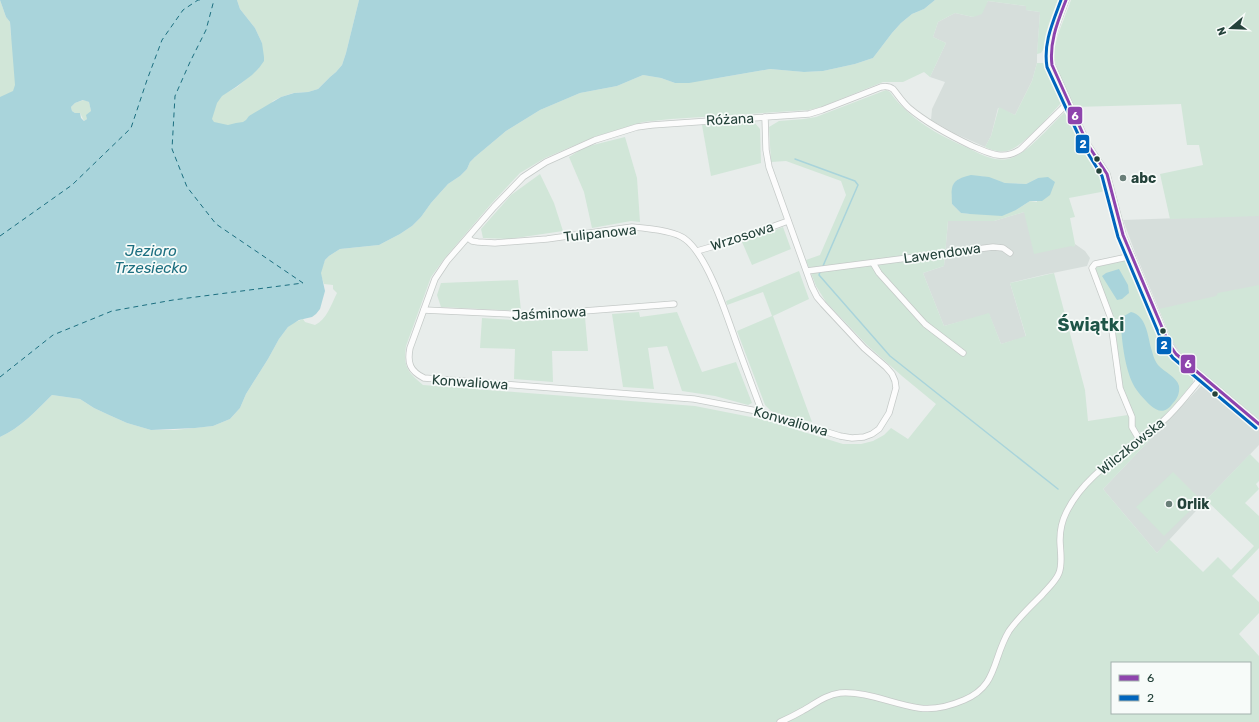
<svg xmlns="http://www.w3.org/2000/svg" width="1259" height="722" font-family="Rubik,sans-serif">
	<rect width="100%" height="100%" fill="#e8edeb"/>
	<!-- built -->
	<g fill="#d6dedb">
		<path d="M988,1L1026,6V10L1040,12L1037,56V63L1032,81L1015,115L998,108L991,136L985,147L954,133L931,120L932,109L945,82L930,77L946,43L933,37L938,22L955,13L973,17Z"/>
		<path d="M1024,212L1071,246H1074L1075,244L1085,251L1090,258L1087,266L1043,275L1010,283L1026,337L1001,344L989,314L944,326L923,273L944,266L948,221H994Z"/>
		<path d="M1237,216H1259V419L1185,359L1174,345L1136,255L1123,220Z"/>
		<path d="M1201,386L1205,387L1226,404L1232,405L1259,428V445L1206,500L1157,553L1103,489Z"/>
	</g>
	<!-- green -->
	<g fill="#d1e6d8" fill-rule="evenodd">
		<path d="M0,0L6,17L10,22L11,36L29,84L0,99Z"/>
		<path d="M237,0H359L346,53L342,65L336,72L330,77L318,89L308,92L293,93L281,97L273,101L254,128L187,122L188,114L237,87L259,68L262,43L255,28L240,9Z"/>
		<path d="M935,0H1062L1043,50L1041,53L1037,54L1040,12L1026,10V6L988,1L982,14L973,17L955,13L938,22L933,37L946,43L930,77L924,72L903,82H883L821,107L809,110L671,119L643,122L594,137L545,158L520,173L491,204L444,259L431,277L406,346C403,368 408,372 423,385L695,406L761,419L843,444H861L873,441L884,435L891,428L908,439L936,404L902,376L867,345L826,302L816,286L806,260L820,255L846,195L841,181L786,161L771,162L769,127L779,121L804,119L816,117L886,90L890,92C909,119 938,135 968,148C982,155 998,164 1014,157C1029,151 1051,125 1064,113H1066L1070,116L1086,151L1089,160L1104,179L1108,189L1101,192L1069,198L1075,217L1070,218L1075,244L1074,247L1071,246L1034,254L1024,212L994,221H948L944,266L923,273L944,326L989,313L1001,344L1026,336L1010,283L1054,273L1085,390L1088,421L1128,415C1131,428 1129,434 1141,442L1163,426L1103,489L1157,553L1169,539L1203,572L1218,557L1231,570L1254,546L1206,500L1250,454L1259,463V481L1256,484L1259,489L1245,503L1259,516V548L1232,576L1259,602V613L1239,634L1259,656V722H0V437C20,428 36,411 52,395L80,399L94,408L109,415L127,423L151,430H175L213,426L230,419L240,408L246,394L268,359L279,339L288,327L293,323L303,319L305,322L315,325C327,319 331,305 337,293L333,289V285L324,284L320,273L325,260L329,256L340,249L379,245L400,234L412,226L421,217L431,203L448,184L460,176L467,169L470,162L475,157L506,131L540,110L580,93L617,86L643,75L661,78L675,83L718,78L770,69L804,72L823,71L855,64L873,58L892,33L901,23L912,14L924,9ZM981,176L1005,183L1026,184L1038,178L1037,202L1030,201L1016,210L970,214L961,213L952,204C951,177 956,178 981,176ZM1112,663H1250V713H1112Z"/>
		<path d="M1071,0H1259V216L1170,219L1160,174L1203,165L1199,145H1187L1181,104L1075,107C1068,93 1054,68 1054,53C1055,38 1066,15 1071,0Z"/>
		<path d="M1037,63H1043L1048,66L1063,101C1052,113 1023,146 1010,150C1001,153 993,151 985,147L991,136L999,107L1015,115L1032,81Z"/>
		<path d="M84,100L89,102L91,111L87,119L84,121L80,113H75L72,111L71,107L75,103Z"/>
		<path d="M754,122L760,129L761,163L711,176L702,125Z"/>
		<path d="M625,137L637,178L640,222L631,221L592,228L584,192L569,157L585,147Z"/>
		<path d="M540,174L554,203L563,231L509,239L483,238L481,229L511,195Z"/>
		<path d="M783,227L791,249L752,265L742,242Z"/>
		<path d="M1128,260L1162,345L1172,358L1193,376V382C1186,392 1153,432 1142,432C1139,433 1139,432 1136,430L1123,388L1112,315L1094,270L1095,267Z"/>
		<path d="M799,271L809,299L773,316L812,422L772,412L765,405L737,331L772,316L763,292L727,305L726,301Z"/>
		<path d="M518,280L521,311L441,307L437,295L441,283Z"/>
		<path d="M1259,285V419L1185,359L1171,338L1159,309L1216,296L1218,293Z"/>
		<path d="M639,312L640,317L677,312L702,372L736,362L752,403L748,405L715,396L682,391L667,346L648,348L654,389L623,387L612,314Z"/>
		<path d="M585,317L588,351H552L553,382L514,379L515,349L480,348L482,318L529,321Z"/>
		<path d="M1173,472L1201,500L1164,536L1136,507Z"/>
	</g>
	<!-- water -->
	<g fill="#a9d4db" fill-rule="evenodd">
		<path d="M0,0H237L240,9L255,28L262,43L264,57V61L259,68L252,75L236,87L222,96L217,103L212,119L214,122L228,125L236,123L243,122L246,120L249,116L281,97L294,93L308,92L318,89L330,77L336,72L342,65L346,53L359,0H935L924,9L912,14L901,23L892,33L873,58L855,64L823,71L804,72L770,69L689,83H675L661,78L643,75L617,86L580,93L540,110L506,131L475,157L470,162L467,169L460,176L448,184L431,203L421,217L412,226L400,234L379,245L340,249L329,256L325,260L321,273L325,291L320,309L316,314L312,317L299,320L288,327L279,339L268,359L246,394L240,408L230,419L213,426L195,428L151,430L127,423L109,415L94,408L80,399L52,395C36,411 20,428 0,437V97L13,91L15,85L10,22L6,17ZM83,100L89,102L91,111L86,115L87,119L84,121L81,118L80,113H75L72,111L71,107L75,103Z"/>
		<path d="M971,175L989,177L1005,183L1026,184L1038,178L1048,177L1055,182L1050,195L1042,201H1030L1016,210L1002,216L970,214L961,213L952,204C951,184 951,180 971,175Z"/>
		<path d="M1119,269L1128,285L1129,293L1122,299L1117,300L1102,276L1106,273Z"/>
		<path d="M1131,312C1146,315 1148,336 1151,348C1153,354 1154,360 1158,365C1164,372 1177,377 1179,386C1180,393 1177,399 1173,403C1166,413 1159,413 1150,405C1144,399 1137,392 1133,384C1125,369 1121,338 1121,321L1124,316Z"/>
	</g>
	<g fill="none" stroke-linecap="round" stroke-linejoin="round">
		<!-- stream -->
		<g stroke="#a9d4db" stroke-width="1.5">
			<path d="M795,159L855,181L858,185L823,266"/>
			<path d="M820,272L819,275L890,356L1058,489"/>
		</g>
		<!-- ferry -->
		<g stroke="#1c6f80" stroke-width="1" stroke-dasharray="5 4" stroke-linecap="butt">
			<path d="M0,236L72,185L131,128L147,80L162,40L183,10L198,0H201"/>
			<path d="M0,377L53,335L112,311L173,300L303,283L216,224L187,187L172,149L175,96L190,62L206,30L214,0"/>
		</g>
		<!-- minor casing -->
		<g stroke="#c5cac8" stroke-width="7">
			<g id="minor">
				<path d="M1066,0C1059,20 1047,43 1052,65L1088,145L1107,174L1123,235L1169,344L1176,354L1185,362L1259,424"/>
				<path d="M765,117L766,150L769,167L812,287L817,297L823,304L864,348L886,367L892,374L895,381L896,388L889,413L879,429L872,434L864,437L852,438L840,436L762,412L694,399L424,378C410,371 407,363 410,348L435,279L447,261L494,207L523,177L546,162L595,140L637,127L652,125L809,114L822,110L881,87C885,86 889,86 893,89C898,95 902,102 909,108C928,124 949,135 972,146C980,149 989,154 998,155C1006,156 1014,154 1021,149L1068,103"/>
				<path d="M468,238L472,241L478,242L495,243L547,239L632,227C645,228 675,231 685,239C707,255 726,313 735,339C744,364 753,388 762,412"/>
				<path d="M697,251L739,239L788,221"/>
				<path d="M1132,256L1095,264L1092,268L1110,316L1120,388L1132,417V427L1139,439"/>
				<path d="M873,263L879,273L925,324L963,353"/>
				<path d="M807,271L993,247L1003,248L1010,253"/>
				<path d="M424,310L532,315L674,304"/>
				<path d="M780,722C787,719 795,715 802,711C815,704 825,695 840,693C867,691 892,704 919,708C933,710 950,706 964,700C998,686 992,659 1009,631C1018,618 1031,606 1042,595C1048,588 1056,581 1059,573C1063,563 1060,550 1060,540C1060,530 1062,521 1066,513C1086,471 1130,451 1163,421C1178,408 1189,392 1202,377"/>
			</g>
		</g>
		<!-- minor -->
		<use href="#minor" stroke="#fcfcfc" stroke-width="5.5"/>
		<!-- bus-1 casing -->
		<g stroke="#f7fbf9" stroke-width="6">
			<path id="bus-1" d="M1066,0C1058,21 1049,42 1052,65L1088,145L1107,174L1123,235L1169,344L1176,354L1259,424"/>
		</g>
		<!-- bus-2 casing -->
		<g stroke="#f7fbf9" stroke-width="6">
			<path id="bus-2" d="M1061,0C1053,22 1043,43 1047,67L1084,147L1102,176L1118,237L1164,346L1173,358L1256,428"/>
		</g>
		<!-- bus-1 -->
		<use href="#bus-1" stroke="#8e44ad" stroke-width="3"/>
		<!-- bus-2 -->
		<use href="#bus-2" stroke="#0065bd" stroke-width="3"/>
	</g>
	<!-- markers -->
	<g fill="#24423a" stroke="#f7fbf9" stroke-width="1.5">
		<circle cx="1097" cy="159" r="3.5"/>
		<circle cx="1099" cy="171" r="3.5"/>
		<circle cx="1163" cy="331" r="3.5"/>
		<circle cx="1215" cy="394" r="3.5"/>
	</g>
	<g fill="#697e78" stroke="#f7fbf9" stroke-width="1.5">
		<circle cx="1123" cy="178" r="4"/>
		<circle cx="1169" cy="504" r="4"/>
	</g>
	<g text-anchor="middle" stroke-width="3.5" stroke-linejoin="round" paint-order="stroke">
		<!-- street labels -->
		<g font-size="14" fill="#24423a" stroke="#f7fbf9">
			<text transform="translate(730 119) rotate(-3)" y="5">Różana</text>
			<text transform="translate(600 233) rotate(-6)" y="5">Tulipanowa</text>
			<text transform="translate(742 236) rotate(-18)" y="5">Wrzosowa</text>
			<text transform="translate(942 253) rotate(-8)" y="5">Lawendowa</text>
			<text transform="translate(549 313) rotate(-3)" y="5">Jaśminowa</text>
			<text transform="translate(470 382) rotate(4)" y="5">Konwaliowa</text>
			<text transform="translate(791 421) rotate(16)" y="5">Konwaliowa</text>
			<text transform="translate(1131 446) rotate(-39)" y="5">Wilczkowska</text>
		</g>
		<!-- poi labels -->
		<g font-size="14" font-weight="bold" fill="#24423a" stroke="#f7fbf9" text-anchor="start">
			<text x="1131" y="183">abc</text>
			<text x="1177" y="509">Orlik</text>
		</g>
		<!-- water labels -->
		<g font-size="15" font-style="italic" fill="#1c6f80" stroke="#f7fbf9">
			<text x="151" y="256">Jezioro<tspan x="151" dy="17">Trzesiecko</tspan></text>
		</g>
		<!-- district labels -->
		<g font-size="18" font-weight="bold" fill="#1f5548" stroke="#f7fbf9">
			<text x="1091" y="331">Świątki</text>
		</g>
	</g>
	<g stroke="#f7fbf9" stroke-width="1.5">
		<rect x="1067" y="106" width="16" height="19" rx="4" fill="#8e44ad"/>
		<rect x="1075" y="134" width="15" height="20" rx="4" fill="#0065bd"/>
		<rect x="1156" y="336" width="16" height="19" rx="4" fill="#0065bd"/>
		<rect x="1180" y="354" width="16" height="20" rx="4" fill="#8e44ad"/>
	</g>
	<g font-size="11" text-anchor="middle" font-weight="bold" fill="#fff">
		<text x="1075" y="120">6</text>
		<text x="1083" y="148">2</text>
		<text x="1164" y="349">2</text>
		<text x="1188" y="368">6</text>
	</g>
	<!-- legend -->
	<rect x="1111" y="662" width="140" height="52" fill="#f7fbf9" stroke="#a3b1ad"/>
	<rect x="1119" y="675" width="20" height="6" fill="#8e44ad" stroke="#a3b1ad"/>
	<text x="1147" y="682" font-size="12" fill="#24423a">6</text>
	<rect x="1119" y="695" width="20" height="6" fill="#0065bd" stroke="#a3b1ad"/>
	<text x="1147" y="702" font-size="12" fill="#24423a">2</text>
	<!-- north arrow -->
	<g transform="translate(1231 28) rotate(251)" stroke="#f7fbf9" stroke-width="3" paint-order="stroke">
	<path d="M0-3L7 15L0 10L-7 15Z" fill="#24423a"/>
	<text y="-6" font-size="11" font-weight="bold" text-anchor="middle" fill="#24423a">N</text>
	</g>
</svg>
